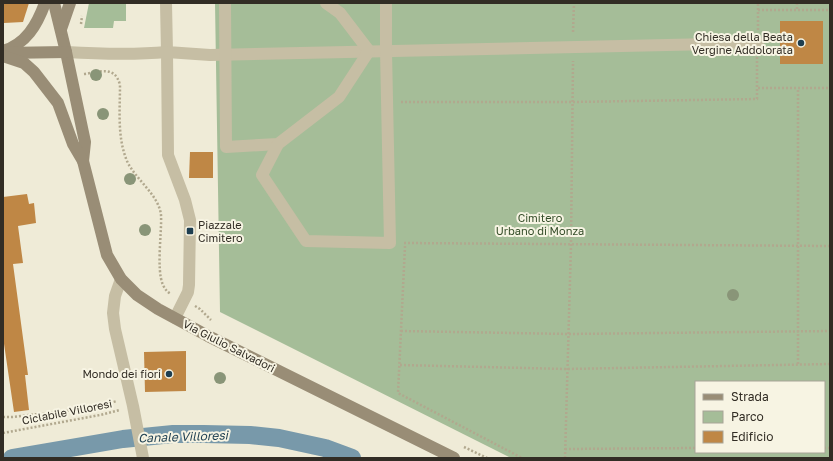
<svg xmlns="http://www.w3.org/2000/svg" width="833" height="461" font-family="'Golos Text',sans-serif">
	<rect width="100%" height="100%" fill="#efebd7"/>
	<!-- green -->
	<g fill="#a5bd98" fill-rule="evenodd">
		<path d="M89,3H126V21H114L113,28H84Z"/>
		<path d="M215,3H830V458H511L220,312ZM696,382H824V452H696Z"/>
	</g>
	<g fill="none" stroke-linecap="round" stroke-linejoin="round">
		<!-- canal -->
		<path stroke="#7899aa" stroke-width="18" d="M12,458L123,439L173,434H204L250,435L279,438L325,448L352,458"/>
	</g>
	<!-- building -->
	<g fill="#bf8745">
		<path d="M3,3H29L23,22L4,23Z"/>
		<rect x="780" y="21" width="43" height="43"/>
		<path d="M190,152H213V178H189Z"/>
		<path d="M27,194L29,204L34,203L36,223L18,226L23,263L13,264L28,375H25L29,410L14,412L3,337V197Z"/>
		<path d="M186,351V391L145,392L144,352Z"/>
	</g>
	<g fill="none" stroke-linecap="round" stroke-linejoin="round">
		<!-- path -->
		<g stroke="#b1a88e" stroke-width="2.5" stroke-dasharray="2 2" stroke-linecap="butt">
			<path d="M797,3V10"/>
			<path d="M758,10H830"/>
			<path d="M81,24L82,16"/>
			<path d="M758,30V3"/>
			<path d="M573,32L574,3"/>
			<path d="M757,57V88H830"/>
			<path d="M84,74C100,72 115,65 120,85C120,110 117,137 127,161C135,179 159,195 161,215C162,233 156,269 163,285C165,289 167,292 171,294"/>
			<path d="M401,102H573L757,99V88"/>
			<path d="M404,243L830,246"/>
			<path d="M405,246L398,393L522,458"/>
			<path d="M195,306L200,309L211,320"/>
			<path d="M401,331L569,334L830,331"/>
			<path d="M798,364V88"/>
			<path d="M400,365L567,369L830,364"/>
			<path d="M3,417H12L90,408L117,401"/>
			<path d="M3,433L100,415L120,410"/>
			<path d="M464,447L487,458"/>
			<path d="M824,448H830"/>
			<path d="M565,449L696,448"/>
			<path d="M565,458L571,245L573,61"/>
		</g>
		<!-- street -->
		<g stroke="#c6bea4" stroke-width="12">
			<path d="M166,3L167,52L210,55L758,43"/>
			<path d="M225,3L226,147L278,144L339,97L369,51L340,13L326,3"/>
			<path d="M66,52C100,54 134,55 167,52L168,155L185,200L190,220L189,285L188,292L175,318"/>
			<path d="M278,144L262,175L306,241L390,243L386,51V3"/>
			<path d="M121,279L115,296L113,313L115,329L133,406L143,458"/>
		</g>
		<!-- secondary -->
		<g stroke="#998d76" stroke-width="12">
			<path d="M54,3L66,52L85,142L83,161"/>
			<path d="M61,29L70,3"/>
			<path d="M3,51C26,44 37,25 45,3"/>
			<path d="M4,53L66,52"/>
			<path d="M3,56L24,63L34,72L58,103L73,144L83,161L107,255L121,279L137,295L158,309L208,336L454,458"/>
		</g>
	</g>
	<!-- trees -->
	<g fill="#899578">
		<circle cx="96" cy="75" r="6"/>
		<circle cx="103" cy="114" r="6"/>
		<circle cx="130" cy="179" r="6"/>
		<circle cx="145" cy="230" r="6"/>
		<circle cx="733" cy="295" r="6"/>
		<circle cx="220" cy="378" r="6"/>
	</g>
	<!-- markers -->
	<g fill="#1d3e50" stroke="#f7f4e3" stroke-width="1.5">
		<circle cx="801" cy="43" r="4"/>
		<rect x="186" y="227" width="8" height="8" rx="2"/>
		<circle cx="169" cy="374" r="4"/>
	</g>
	<g text-anchor="middle" stroke-width="4" stroke-linejoin="round" paint-order="stroke">
		<!-- poi labels -->
		<g font-size="11" fill="#322d25" stroke="#f7f4e3" text-anchor="end">
			<text x="793" y="41">Chiesa della Beata<tspan x="793" dy="13">Vergine Addolorata</tspan></text>
			<text x="198" y="229" text-anchor="start">Piazzale<tspan x="198" dy="13">Cimitero</tspan></text>
			<text x="161" y="378">Mondo dei fiori</text>
		</g>
		<!-- park labels -->
		<g font-size="11" fill="#364e2a" stroke="#f7f4e3">
			<text x="540" y="222">Cimitero<tspan x="540" dy="13">Urbano di Monza</tspan></text>
		</g>
		<!-- street labels -->
		<g font-size="11" fill="#322d25" stroke="#f7f4e3">
			<text transform="translate(229 346) rotate(27)" y="4">Via Giulio Salvadori</text>
			<text transform="translate(67 412) rotate(-11)" y="4">Ciclabile Villoresi</text>
		</g>
		<!-- water labels -->
		<g font-size="12" font-style="italic" fill="#1d3e50" stroke="#f7f4e3">
			<text transform="translate(183 437) rotate(-2)" y="4">Canale Villoresi</text>
		</g>
	</g>
	<!-- border -->
	<rect width="833" height="461" fill="none" stroke="#322d25" stroke-width="8"/>
	<!-- legend -->
	<rect x="695" y="381" width="130" height="72" fill="#f7f4e3" stroke="#a8a497"/>
	<rect x="703" y="394" width="20" height="6" fill="#998d76" stroke="#a8a497"/>
	<text x="731" y="401" font-size="12" fill="#322d25">Strada</text>
	<rect x="703" y="411" width="20" height="12" fill="#a5bd98" stroke="#a8a497"/>
	<text x="731" y="421" font-size="12" fill="#322d25">Parco</text>
	<rect x="703" y="431" width="20" height="12" fill="#bf8745" stroke="#a8a497"/>
	<text x="731" y="441" font-size="12" fill="#322d25">Edificio</text>
</svg>
